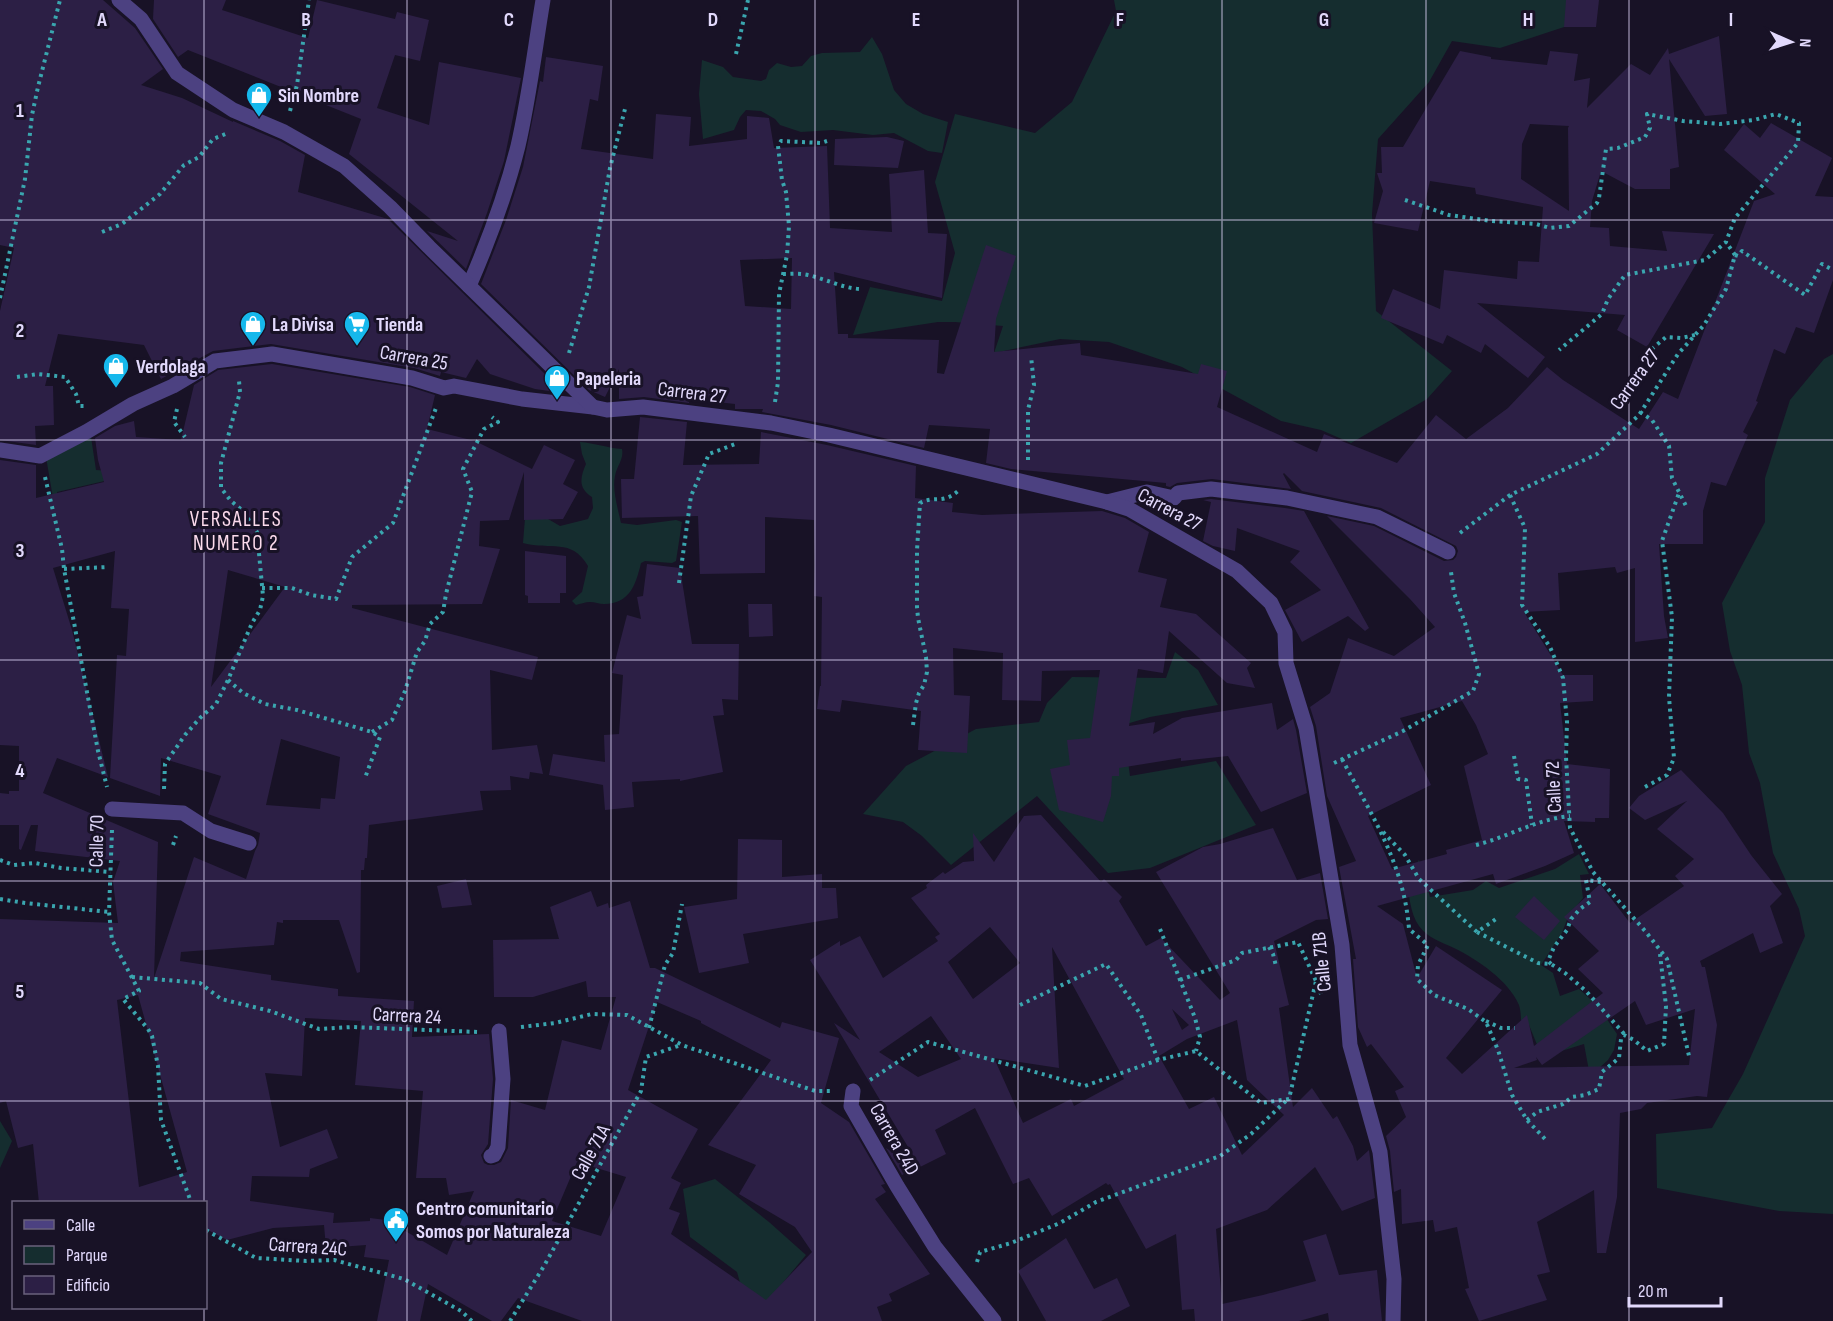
<svg xmlns="http://www.w3.org/2000/svg" width="1833" height="1321" font-family="'Sofia Sans Condensed',sans-serif">
	<rect width="100%" height="100%" fill="#181226"/>
	<!-- green -->
	<g fill="#152d2f">
		<path d="M1114,0H1575L1564,27L1500,48L1452,41L1429,82L1378,139L1372,214L1376,311L1452,371L1427,399L1351,443L1321,430L1281,421L1182,367L1109,342L1060,339L994,353L1003,326L955,322H938L853,335L870,287L942,301L955,253L935,182L955,114L1035,133L1072,102L1116,11Z"/>
		<path d="M872,37L882,54L894,90L906,104L923,114L948,122L942,153L928,151L894,133L873,135L833,130L801,132L780,125L775,119L761,111L746,110L740,117L734,130L703,139L699,94L702,60L723,67L733,77L761,81L766,79L769,70L777,63L791,67L802,66L811,56L822,53L860,52Z"/>
		<path d="M1833,354V1214L1779,1211L1657,1188L1656,1134L1712,1128L1743,1074L1805,936L1799,909L1773,853L1760,783L1749,753L1742,685L1730,651L1722,603L1765,522V478L1790,400L1824,359Z"/>
		<path d="M91,437L96,470L139,473L57,492L59,501L54,504L46,457Z"/>
		<path d="M580,442C595,443 607,448 622,449C624,460 617,465 615,476C612,490 618,509 621,523L637,525L676,520L682,522L676,561L672,563L645,561L641,563C636,584 630,604 604,604C599,604 595,602 590,602C585,602 580,604 576,605L572,601L582,592L588,566C571,537 551,551 523,543L526,506L560,526L588,519L593,508L592,497C578,488 580,478 586,464L582,454Z"/>
		<path d="M1175,652L1198,670L1218,705L1150,717L1123,725L1130,776L1216,761L1256,825L1150,868L1108,873L1037,796L951,865L922,836L903,822L863,814L906,766L976,729L1039,722L1047,703L1072,677L1166,678Z"/>
		<path d="M1579,854L1589,874L1580,875L1583,898L1568,917L1562,933L1541,965L1553,973L1560,996L1579,989L1598,1006L1617,1034L1614,1050L1608,1060L1598,1069L1592,1087L1584,1044L1542,1057L1529,1025L1521,1024C1521,1018 1521,1011 1519,1005C1508,980 1478,960 1454,948C1441,942 1428,938 1419,926C1410,914 1409,893 1406,877L1419,860L1430,897L1473,890L1486,881L1499,888L1555,869Z"/>
		<path d="M0,1121L12,1141L0,1168Z"/>
		<path d="M715,1179L769,1222L806,1255L751,1321L737,1272L690,1237L683,1189Z"/>
	</g>
	<!-- building -->
	<g fill="#2c1f45" fill-rule="evenodd">
		<path d="M0,0H103L135,28L163,69L141,85L182,98L233,122V121L280,141L305,155L298,192L388,219L554,383L549,391L535,389L490,374L477,359L466,378L441,372L440,376L414,368L271,344L213,351L161,379L144,345L58,334L45,386H53L54,425L35,426L36,445L0,440V311L14,248L0,245Z"/>
		<path d="M154,0H226L222,10L308,38L317,0L395,19L397,12L429,20L420,61L395,55L377,108L429,125L439,62L521,78L504,161L487,213L466,269L427,231L458,241L349,154L361,119L188,50L178,57L153,19Z"/>
		<path d="M1566,0H1599L1596,27H1564Z"/>
		<path d="M1719,36L1727,114L1705,116L1669,59L1679,167L1670,169V189H1635L1601,171L1592,201L1590,227L1609,228L1610,246L1667,251L1662,231L1714,234L1647,347L1617,330L1625,315L1477,303L1545,357L1528,378L1485,344L1481,353L1447,335L1443,344L1381,318L1393,289L1440,309L1444,270L1517,279L1518,261L1539,262L1543,207L1476,194L1475,188L1430,181L1418,231L1374,223L1383,191L1377,173H1382L1381,147H1403L1460,51L1491,57V59L1547,65L1550,51L1578,54L1574,81L1590,78L1587,108L1631,64L1650,75L1668,48L1669,54ZM1530,124L1569,126L1568,128L1569,211L1521,179L1522,144Z"/>
		<path d="M546,57L603,66L598,101L590,99L581,149L653,159L656,114L691,117L689,146L747,139V116L769,118L774,148L827,146L830,228L892,232L889,174L924,170L928,233L947,234L942,298L834,272L838,334H848V338L939,340L937,373L944,374L986,245L1016,256L996,319L994,352L1080,343L1081,355L1198,374L1201,364L1227,371L1217,407L1317,452L1324,434L1397,463L1436,415L1466,439L1508,408L1547,367L1563,380L1639,429L1663,392L1678,399L1754,201L1775,194L1724,150L1744,124L1760,138L1771,123L1832,158L1815,196L1833,197V280L1814,333L1796,327L1785,354L1774,349L1756,401L1758,402L1743,432L1748,435L1726,486L1711,482L1703,511V544H1659L1664,616L1668,638L1635,642V568L1617,573L1615,567L1558,573L1560,610L1524,612L1563,675H1593V701L1560,703L1567,764L1610,769L1609,818H1595V822L1564,821L1574,853L1545,866L1496,884L1493,874L1377,906L1403,924L1417,978L1436,946L1502,990L1446,1058L1462,1074L1527,1015L1534,1046L1603,993L1578,969L1599,951L1564,917L1600,884L1630,923L1684,886L1675,876L1694,859L1657,829L1687,801L1645,820L1629,808L1639,796L1681,770L1723,813L1751,855L1782,894L1770,906L1783,943L1760,953L1753,933L1700,961L1702,967H1705L1717,1025L1707,1097L1697,1096L1647,1103L1641,1109L1620,1113L1617,1197L1606,1253H1597L1594,1190L1537,1222L1550,1272L1537,1275L1547,1300L1479,1321L1465,1289L1469,1288L1457,1227L1435,1232L1433,1220L1402,1224L1401,1189L1394,1192L1390,1151L1386,1136L1406,1117L1395,1091L1404,1087L1371,1044L1367,1047L1358,1027L1353,959H1356L1339,867L1356,861L1327,796L1316,726L1310,707L1330,693L1348,638L1394,656L1435,627L1410,599L1327,516L1374,526L1444,561L1453,560L1456,557L1458,551L1456,546L1381,508L1302,491L1284,473L1283,474L1291,489L1212,479L1177,483L1170,487L1166,486V483L1011,469L986,463L990,429L929,425L924,448L831,425L762,412L763,409H735V404L689,399V403L644,397L619,399V369L605,397L589,390L481,284L506,220L523,167L540,81L543,82ZM792,258L791,309L745,306L740,260ZM1462,701L1476,725L1488,754L1464,766L1482,840L1446,850L1447,854L1392,869L1368,816L1431,785L1400,718ZM1635,1001L1646,1025L1695,1009L1689,1065L1514,1068L1537,1060L1536,1057L1542,1065Z"/>
		<path d="M887,137L904,141L898,168L834,165L835,139Z"/>
		<path d="M272,364L410,387L435,395L427,429L475,441L532,469L544,445L575,460L563,484L578,492L563,519L524,520V472L509,520L480,521L479,546L500,549L482,604L352,605V608L538,657L532,680L490,670L492,750L537,745L543,774L530,772L529,779L510,776L511,790L480,791L483,810L369,825L367,858H365L364,870H361L360,972L357,973L339,920H283V923L277,922L274,945L181,952L180,961L271,975V980L338,989V996L414,1001L412,1037L489,1034L493,1079L488,1144L481,1155L484,1163L488,1165H494L501,1162L508,1148L511,1100L545,1110L562,1040L601,1050L616,997H588L586,981L533,997H494L493,940L559,939L550,907L591,891L597,907L608,903L609,908L630,901L650,968H655L780,1028L782,1022L839,1038L821,1103L849,1122L885,1184L881,1185L886,1192L875,1199L930,1274L889,1294L892,1301L877,1307L882,1321H582L518,1298L501,1321H492L428,1284L420,1321H377L389,1260L364,1257L366,1245L326,1248L324,1225L273,1228L227,1240L206,1229V1203H39L33,1144L18,1148L6,1101L0,1103V919L118,923L113,882L120,861L35,851L38,825H31L21,850L19,849V825H0V793L9,794V791H19V746L0,745V460L36,465V498L104,482L98,460L95,438L115,426L134,421L136,437L181,440L194,385L218,370ZM115,551L111,608L129,609L126,656L117,655L110,778L160,796L161,758L221,776L208,814L260,833L258,845L255,851L246,879L194,857L154,978L158,842L43,793L57,758L108,777L72,630L53,568ZM228,570L285,587L211,687ZM281,739L340,757L335,799L321,798L320,809L266,805ZM138,995L187,1172L139,1187L117,1000ZM657,1002L701,1021V1023L771,1060L708,1145L756,1165L739,1194L795,1227L812,1252L766,1300L671,1234L680,1213L669,1209L681,1183L671,1178L698,1129L628,1090ZM305,1018L361,1021L355,1085L423,1091L416,1178H446L449,1195L474,1191L447,1255L386,1220L370,1218V1221L333,1223L334,1213L250,1201L252,1176L309,1177L310,1169L338,1158L327,1129L280,1147L265,1073L302,1076ZM577,1162L626,1177L601,1236L552,1221Z"/>
		<path d="M640,417L687,422L683,465L759,464L761,432L827,445L916,466L915,498L953,503L952,512L982,515L1102,511L1125,518L1149,532L1138,572L1167,579L1160,607L1196,614L1251,663L1247,668L1255,688L1227,683L1169,631L1163,673L1138,669L1129,726L1155,722L1153,734L1182,718L1272,703L1277,730L1293,719L1296,730L1307,793L1261,812L1228,756L1181,761V758L1119,768V776H1112L1111,796L1103,822L1059,810L1050,769L1070,765L1067,740L1090,738L1100,670L1042,671L1041,701L1002,700L1003,653L953,648L954,695L970,696L967,753L918,750L921,711L842,700L840,712L817,709L820,686H821L822,597L814,596L815,565L814,520L765,517V573L700,574L698,516L622,518L621,479H634Z"/>
		<path d="M1211,499L1285,508L1304,511L1369,628L1365,631L1348,616L1302,642L1285,610L1321,590L1290,562L1300,551L1237,528L1235,551L1213,546L1203,541L1211,502L1203,500Z"/>
		<path d="M525,551L566,556V593H560V603H528V596L525,595Z"/>
		<path d="M647,564L680,568L692,644H739L738,700L722,699L724,715L713,716L723,772L680,781V779L632,782L634,807L605,810L603,785L549,775L553,754L605,762L604,735L619,734L623,675L612,673L627,615L641,619L637,597L643,596Z"/>
		<path d="M748,604H772L773,636L749,637Z"/>
		<path d="M1041,815L1101,882L1104,879L1122,897L1119,901L1146,946L1161,938L1220,1000L1230,993L1156,872L1203,847L1220,844L1273,828L1297,880L1320,873L1328,919L1316,920L1274,941L1289,1005L1279,1008L1293,1107L1312,1088L1333,1119L1337,1116L1353,1146L1357,1161L1369,1150L1375,1198L1342,1211L1315,1167L1267,1210L1216,1229L1222,1304L1263,1295L1316,1281L1303,1241L1326,1234L1339,1275L1377,1270L1382,1321H1329L1328,1313L1299,1321H1195L1194,1309L1182,1310L1176,1234L1146,1249L1110,1184L1108,1185L1106,1183L1052,1216L1029,1178L1013,1184L975,1108L935,1130L946,1154L920,1167L834,1023L860,1040L810,960L840,941V946L860,936L883,978L938,941L935,937L940,934L911,898L927,888L926,885L943,872L945,874L963,862L974,861L973,833L994,862L1024,816ZM990,927L1020,963L973,999L948,962ZM1052,947L1124,1079L1074,1106L1071,1099L1023,1123L994,1058L1059,1068ZM1172,1009L1189,1025L1182,1030ZM931,1016L961,1059L918,1077L879,1052ZM1237,1020L1247,1080L1284,1115L1242,1155L1214,1097L1189,1109L1159,1056L1187,1039Z"/>
		<path d="M738,839L782,840V877L822,874V888H836L838,918L743,934L749,963L699,973L684,907L737,899Z"/>
		<path d="M466,879L472,905L442,908L437,886Z"/>
		<path d="M1534,896L1560,921L1544,940L1515,917Z"/>
		<path d="M886,1148L916,1168L902,1175Z"/>
		<path d="M1066,1238L1094,1289L1117,1278L1130,1306L1101,1321H1046L1018,1271Z"/>
	</g>
	<g fill="none" stroke-linecap="round" stroke-linejoin="round">
		<!-- path -->
		<g stroke="#3aa6af" stroke-width="4" stroke-dasharray="3 4.5" stroke-linecap="butt">
			<path d="M736,54L748,0"/>
			<path d="M290,111L297,85L309,0"/>
			<path d="M1405,200L1449,215L1491,221L1536,224L1550,228L1569,226L1597,203L1599,198L1606,149L1618,148L1645,137L1650,128L1647,114L1683,121L1720,124L1754,120L1776,114L1799,123L1798,143L1735,218L1726,242L1705,260L1625,275L1608,299L1602,314L1559,350"/>
			<path d="M102,232L122,224L160,194L184,165L199,157L213,139L228,133"/>
			<path d="M1735,255L1738,256L1742,251L1805,295L1822,264L1833,270"/>
			<path d="M783,274C791,274 800,273 808,275C826,279 842,288 860,289"/>
			<path d="M0,298L25,179L32,115L38,87L60,0"/>
			<path d="M569,353L589,287L610,168L625,109"/>
			<path d="M1646,354L1666,337L1681,338L1695,335"/>
			<path d="M17,377L38,374L65,377L76,394L79,406H84"/>
			<path d="M775,402L778,382L779,294L787,255L789,226L786,192L782,180L778,146L781,141L821,143L827,141"/>
			<path d="M177,409L174,422L185,437"/>
			<path d="M1640,412L1652,420L1669,446L1672,478L1687,508"/>
			<path d="M1028,460V410L1034,385L1031,356"/>
			<path d="M45,477L62,549L64,569L98,751L107,787"/>
			<path d="M1510,495L1525,528L1522,605L1550,647L1563,678L1567,722L1566,757L1570,828L1593,872L1646,932L1667,959L1689,1056"/>
			<path d="M1460,533L1510,495L1597,454L1639,415L1678,354L1704,325L1726,289L1735,255L1726,242"/>
			<path d="M64,569L108,567"/>
			<path d="M679,583L691,496L709,454L738,443"/>
			<path d="M262,588H292L311,595L336,599L352,557L393,523L436,408"/>
			<path d="M228,680L243,693L265,704L297,710L372,732L380,737L365,778"/>
			<path d="M913,725L916,703L919,693L924,685L927,672L926,657L918,618L917,607V550L920,503C935,495 943,505 959,490"/>
			<path d="M372,732L392,720L405,691L417,652L425,641L430,624L443,612L446,594L472,492L463,469L484,429L498,422L492,417"/>
			<path d="M1514,756L1518,779L1526,780L1532,825"/>
			<path d="M1342,759C1372,816 1404,864 1409,929L1428,945L1418,965L1417,979L1434,995L1468,1009L1486,1022L1498,1050L1512,1095L1527,1120L1545,1139"/>
			<path d="M1334,763L1403,731L1473,691L1479,674L1465,623L1454,593L1451,572"/>
			<path d="M1645,787L1667,775L1674,758L1669,697L1672,617L1662,541L1679,493"/>
			<path d="M164,789L165,764L185,735L200,718L216,704L228,680L252,623L260,610L263,596L257,532L243,511L231,501L221,488V463L240,392L239,381"/>
			<path d="M112,830L109,912L112,940L139,991L123,999L148,1029L152,1036L158,1066L161,1120L191,1202"/>
			<path d="M1383,832L1405,855L1419,879L1477,932L1499,917"/>
			<path d="M173,845L176,836"/>
			<path d="M1476,845C1508,837 1537,819 1570,816"/>
			<path d="M0,860L14,865L35,863L61,868L111,872"/>
			<path d="M0,899L25,903L109,912"/>
			<path d="M1160,929L1195,1018L1200,1037L1196,1051"/>
			<path d="M1477,932L1538,963L1551,964L1565,973L1586,991L1626,1036"/>
			<path d="M1269,947L1273,954L1276,966"/>
			<path d="M1551,964L1548,961L1554,947L1567,930L1571,919L1580,909L1590,902L1586,880L1601,882"/>
			<path d="M132,977L200,983L221,999L270,1011L319,1029L352,1027L478,1032"/>
			<path d="M1180,980L1236,960L1242,953L1298,942L1316,981"/>
			<path d="M1020,1005L1106,964L1141,1015L1158,1060"/>
			<path d="M1486,1021L1501,1028H1515"/>
			<path d="M521,1027L555,1023L592,1014L627,1015L682,1045L815,1091H830"/>
			<path d="M649,1028L665,965L673,953L682,904"/>
			<path d="M870,1080L928,1042L1085,1086L1158,1060L1196,1051L1261,1103L1289,1099L1316,981L1321,994"/>
			<path d="M1527,1120L1537,1112L1563,1104L1572,1097L1585,1095L1599,1089L1602,1072L1619,1058L1621,1039L1624,1035L1634,1040L1647,1051L1664,1044L1666,1006L1660,954"/>
			<path d="M206,1230L256,1258L306,1261L334,1260L404,1279L461,1311L472,1321"/>
			<path d="M977,1262L980,1252L1011,1243L1060,1223L1096,1202L1220,1156L1251,1134L1288,1099"/>
			<path d="M510,1321L544,1266L641,1091L646,1057L681,1045"/>
		</g>
		<!-- pedestrian -->
		<g stroke="#4c4181" stroke-width="15">
			<path d="M469,286C489,240 506,194 518,146C529,98 535,48 543,0"/>
			<path d="M491,1156L494,1155L498,1147L503,1079L499,1031"/>
		</g>
		<!-- minor -->
		<g stroke="#4c4181" stroke-width="15">
			<path d="M0,450L40,456L86,432L133,404L173,386L215,361L272,354L412,378L444,388L454,386L522,399L593,407"/>
			<path d="M1107,502L1147,492L1174,498L1178,493L1211,489L1287,498L1377,517L1448,552"/>
			<path d="M112,809L183,813L211,831L249,843"/>
			<path d="M853,1091L851,1106L897,1186L935,1247L994,1321"/>
		</g>
		<!-- tertiary -->
		<path stroke="#4c4181" stroke-width="15" d="M119,0L141,19L177,73L233,110L284,132L344,166L390,207L429,247L593,407L607,410L643,407L771,423L829,435L1107,502L1129,509L1237,571L1271,603L1285,632L1286,663L1306,728L1342,945L1350,1045L1380,1152L1394,1279L1393,1321"/>
	</g>
	<!-- grid -->
	<path fill="none" stroke="#e2d9fc" stroke-width="1.5" stroke-opacity="0.55" d="M204,0V1202M407,0V1321M611,0V1321M815,0V1321M1018,0V1321M1222,0V1321M1426,0V1321M1629,0V1321M0,220H1833M0,440H1833M0,660H1833M0,881H1833M0,1101H1833M204,1308V1321"/>
	<!-- icons -->
	<defs>
		<g id="shop-pin" transform="scale(1.35)"><path d="M0 17L-7.5 6A9.5 9.5 0 1 1 7.5 6Z" fill="#16b8ec" stroke="#181226"/><path d="M-5-2.5h2.3a2.7 3.5 0 0 1 5.4 0H5L5.5 6h-11ZM-1.5-2.5h3a1.5 2.3 0 0 0-3 0Z" fill="#fff"/></g>
		<g id="supermarket-pin" transform="scale(1.35)"><path d="M0 17L-7.5 6A9.5 9.5 0 1 1 7.5 6Z" fill="#16b8ec" stroke="#181226"/><path d="M-6-5.5h2.5l.6 2H6L4.5 2H-2.5L-4.4-4H-6ZM-1.5 3.2a1.3 1.3 0 1 0 .1 0ZM3 3.2a1.3 1.3 0 1 0 .1 0Z" fill="#fff"/></g>
		<g id="civic-pin" transform="scale(1.35)"><path d="M0 17L-7.5 6A9.5 9.5 0 1 1 7.5 6Z" fill="#16b8ec" stroke="#181226"/><path d="M-.6-6.5H3V-4.5H.6V-3L4-1V1h2V6H-6V1h2V-1L-.6-3ZM-1.2 2.5V6h2.4V2.5Z" fill="#fff"/></g>
	</defs>
	<g fill-rule="evenodd">
		<use href="#shop-pin" x="259" y="95"/>
		<use href="#shop-pin" x="253" y="324"/>
		<use href="#supermarket-pin" x="357" y="324"/>
		<use href="#shop-pin" x="116" y="366"/>
		<use href="#shop-pin" x="557" y="378"/>
		<use href="#civic-pin" x="396" y="1220"/>
	</g>
	<g text-anchor="middle" stroke-width="6" stroke-linejoin="round" paint-order="stroke">
		<!-- poi labels -->
		<g font-size="20" font-weight="bold" fill="#e2d9fc" stroke="#181226" text-anchor="start">
			<text x="278" y="102">Sin Nombre</text>
			<text x="272" y="331">La Divisa</text>
			<text x="376" y="331">Tienda</text>
			<text x="136" y="373">Verdolaga</text>
			<text x="576" y="385">Papeleria</text>
			<text x="416" y="1215">Centro comunitario<tspan x="416" dy="23">Somos por Naturaleza</tspan></text>
		</g>
		<!-- street labels -->
		<g font-size="20" fill="#e2d9fc" stroke="#181226">
			<text transform="translate(414 357) rotate(10)" y="7">Carrera 25</text>
			<text transform="translate(1634 379) rotate(-54)" y="7">Carrera 27</text>
			<text transform="translate(692 392) rotate(7)" y="7">Carrera 27</text>
			<text transform="translate(1170 509) rotate(28)" y="7">Carrera 27</text>
			<text transform="translate(1553 787) rotate(-93)" y="7">Calle 72</text>
			<text transform="translate(96 841) rotate(-89)" y="7">Calle 70</text>
			<text transform="translate(1321 962) rotate(-96)" y="7">Calle 71B</text>
			<text transform="translate(407 1015) rotate(3)" y="7">Carrera 24</text>
			<text transform="translate(895 1139) rotate(60)" y="7">Carrera 24D</text>
			<text transform="translate(590 1152) rotate(-61)" y="7">Calle 71A</text>
			<text transform="translate(308 1246) rotate(4)" y="7">Carrera 24C</text>
		</g>
		<!-- neighbourhood labels -->
		<g font-size="21" letter-spacing="1.5" fill="#fcdbec" stroke="#181226">
			<text x="236" y="526">VERSALLES<tspan x="236" dy="24">NUMERO 2</tspan></text>
		</g>
	</g>
	<g font-size="20" text-anchor="middle" font-weight="bold" fill="#e2d9fc" stroke="#181226" stroke-width="6" stroke-linejoin="round" paint-order="stroke">
		<text x="102" y="26">A</text>
		<text x="306" y="26">B</text>
		<text x="509" y="26">C</text>
		<text x="713" y="26">D</text>
		<text x="916" y="26">E</text>
		<text x="1120" y="26">F</text>
		<text x="1324" y="26">G</text>
		<text x="1528" y="26">H</text>
		<text x="1731" y="26">I</text>
		<text x="20" y="117">1</text>
		<text x="20" y="337">2</text>
		<text x="20" y="557">3</text>
		<text x="20" y="777">4</text>
		<text x="20" y="998">5</text>
	</g>
	<!-- legend -->
	<rect x="12" y="1201" width="195" height="108" fill="#181226" stroke="#69627c" stroke-width="1.5"/>
	<rect x="24" y="1220" width="30" height="9" fill="#4c4181" stroke="#69627c" stroke-width="1.5"/>
	<text x="66" y="1231" font-size="18" fill="#e2d9fc">Calle</text>
	<rect x="24" y="1246" width="30" height="18" fill="#152d2f" stroke="#69627c" stroke-width="1.5"/>
	<text x="66" y="1261" font-size="18" fill="#e2d9fc">Parque</text>
	<rect x="24" y="1276" width="30" height="18" fill="#2c1f45" stroke="#69627c" stroke-width="1.5"/>
	<text x="66" y="1291" font-size="18" fill="#e2d9fc">Edificio</text>
	<!-- north arrow -->
	<g transform="translate(1791 42) rotate(93)" stroke="#181226" stroke-width="4.5" paint-order="stroke">
	<path d="M0-4.5L10 22L0 15L-10 22Z" fill="#e2d9fc"/>
	<text y="-9" font-size="16" font-weight="bold" text-anchor="middle" fill="#e2d9fc">N</text>
	</g>
	<!-- scale -->
	<path d="M1629 1297v9h92v-9" fill="none" stroke="#e2d9fc" stroke-width="3"/>
	<text x="1638" y="1297" font-size="18" fill="#e2d9fc" stroke="#181226" stroke-width="4.5" paint-order="stroke">20 m</text>
</svg>
